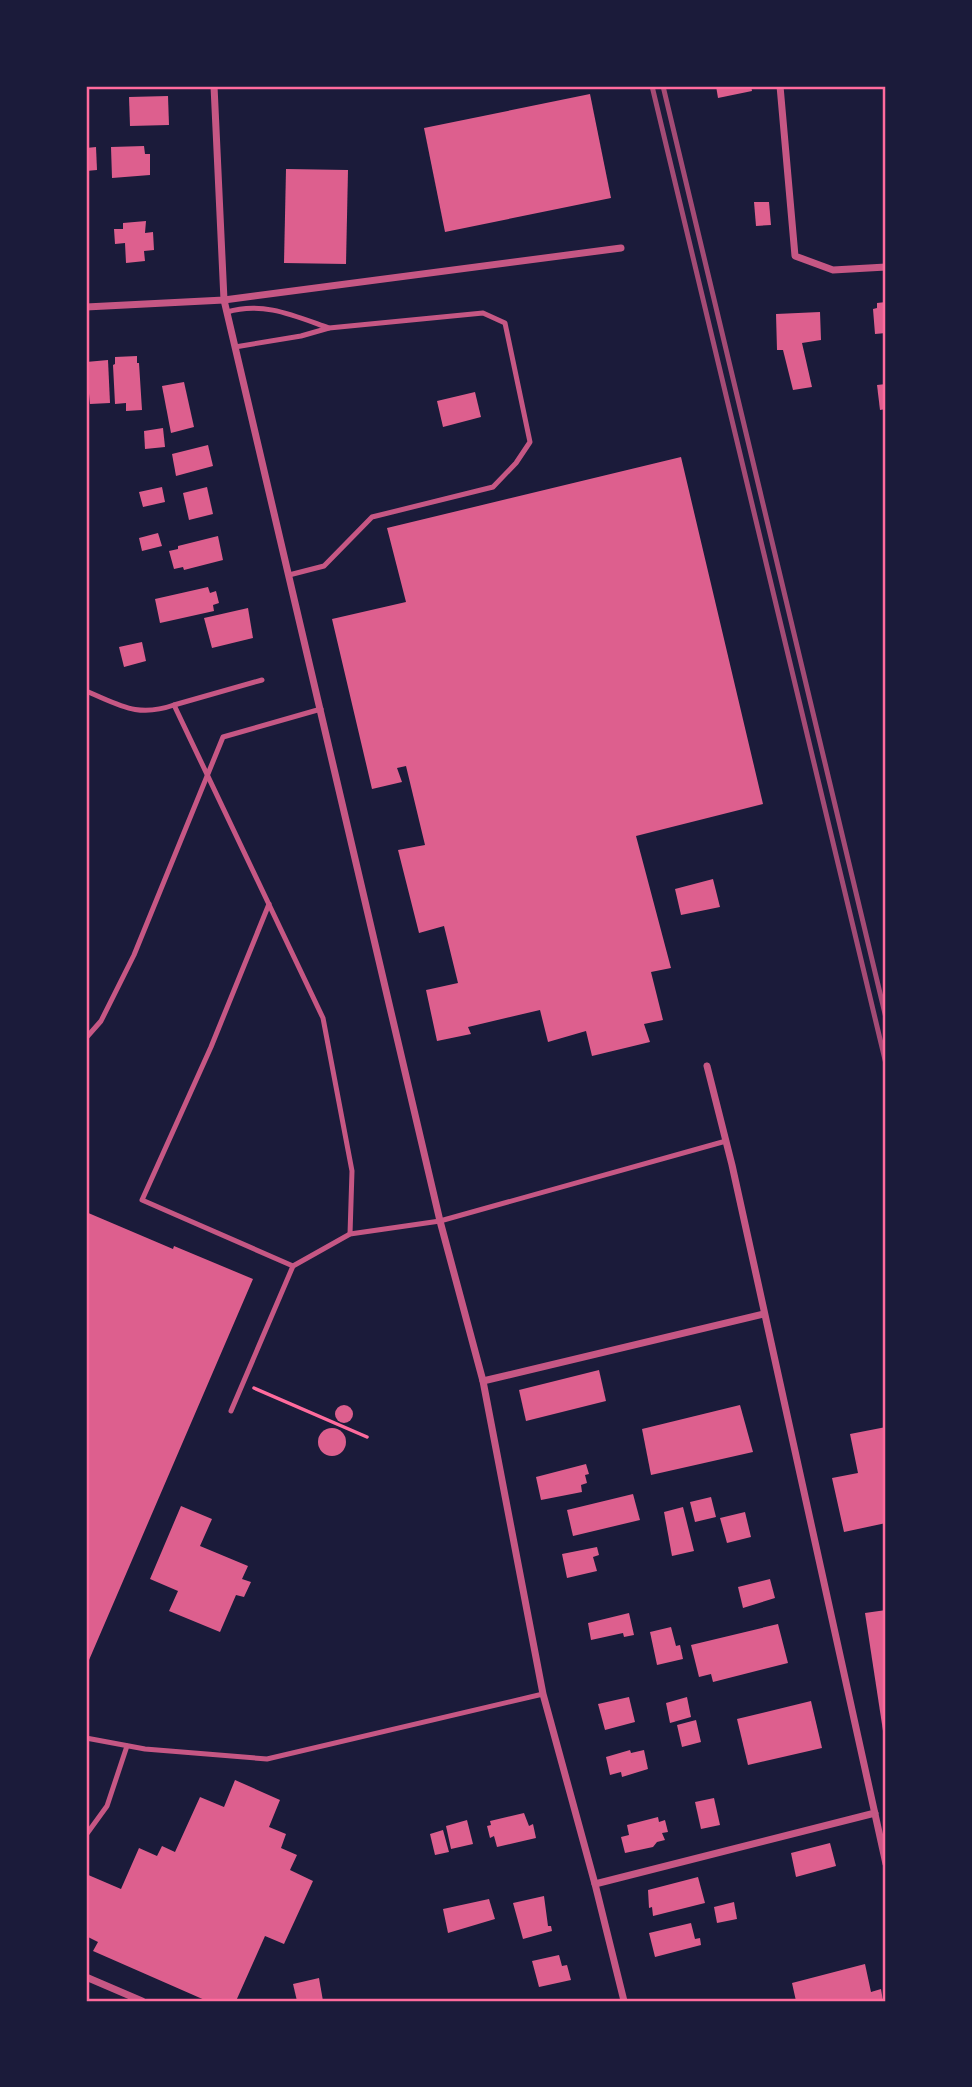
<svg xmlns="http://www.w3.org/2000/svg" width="972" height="2087" font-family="Jost,sans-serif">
	<rect width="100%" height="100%" fill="#1b1b3a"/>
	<!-- building -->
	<g fill="#dd5f8e">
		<path d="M716,86H751L752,91L718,98Z"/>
		<path d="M590,94L611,198L445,232L424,128Z"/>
		<path d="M168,96L169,125L130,126L129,97Z"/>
		<path d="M144,146L145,154H150V175L112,178L111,147Z"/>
		<path d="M96,147L97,170L86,171V148Z"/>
		<path d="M286,169L348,170L346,264L284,263Z"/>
		<path d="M754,202H769L771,225L756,226Z"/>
		<path d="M146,221L145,233L153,232L154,250L144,251L145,261L126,263L125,243L115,244L114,229H123V223Z"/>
		<path d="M886,302V333L875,334L873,309L877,308V303Z"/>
		<path d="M820,312L821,340L802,343L812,387L793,390L783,350H777L776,314Z"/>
		<path d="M137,356V363H139L142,410L126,411V403L115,404L113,365L115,364V357Z"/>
		<path d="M108,360L110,403L90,404L86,362Z"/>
		<path d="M184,382L194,427L171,433L162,386Z"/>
		<path d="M886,384V409L880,410L877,385Z"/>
		<path d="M475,392L481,417L443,427L437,401Z"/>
		<path d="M163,428L165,447L145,449L144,431Z"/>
		<path d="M208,445L213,466L176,476L172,454Z"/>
		<path d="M681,457L763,804L636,836L671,968L651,972L663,1020L644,1024L650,1042L592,1056L586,1031L548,1042L540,1010L468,1027L471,1034L437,1041L426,990L458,983L444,926L419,933L398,850L425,845L406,766L397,768L402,782L372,789L332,619L406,602L387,528Z"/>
		<path d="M162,487L165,502L143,507L139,492Z"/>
		<path d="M207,487L213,514L189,520L183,493Z"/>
		<path d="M158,533L162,546L142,551L139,538Z"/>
		<path d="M218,536L223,560L184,570L183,567L174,569L169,551L178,549V546Z"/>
		<path d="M208,587L210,593L216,591L219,603L213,605L214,611L160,623L155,599Z"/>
		<path d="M248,608L253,638L212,648L204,618Z"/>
		<path d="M142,642L146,661L124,667L119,647Z"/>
		<path d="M713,879L720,907L681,915L675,889Z"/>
		<path d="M86,1212L173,1249L174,1246L253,1279L86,1667Z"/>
		<path d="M599,1370L606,1401L526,1421L519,1390Z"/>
		<path d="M740,1405L753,1452L651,1475L642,1429Z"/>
		<circle cx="344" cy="1414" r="9"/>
		<path d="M886,1427V1523L844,1532L832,1478L858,1473L850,1434Z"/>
		<circle cx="332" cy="1442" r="14"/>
		<path d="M586,1464L589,1474L585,1475L587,1483L581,1485L582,1492L541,1500L536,1477Z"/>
		<path d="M633,1494L640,1520L573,1536L567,1510Z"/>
		<path d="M711,1497L716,1517L695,1522L690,1502Z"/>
		<path d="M181,1506L212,1519L200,1546L248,1566L242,1579L251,1582L244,1597L236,1595L220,1632L169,1611L178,1591L150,1579Z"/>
		<path d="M683,1507L694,1551L672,1556L664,1512Z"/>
		<path d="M745,1512L751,1537L727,1543L720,1518Z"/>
		<path d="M597,1547L599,1555L593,1557L597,1571L567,1578L562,1554Z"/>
		<path d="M770,1579L775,1598L743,1608L738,1587Z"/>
		<path d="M886,1610V1744H885L865,1613Z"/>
		<path d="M629,1613L634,1635L624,1637L623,1633L591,1640L588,1623Z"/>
		<path d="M778,1624L788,1663L713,1682L711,1674L699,1677L691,1645Z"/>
		<path d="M671,1627L676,1646L680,1645L683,1659L657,1665L650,1632Z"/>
		<path d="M629,1697L635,1722L605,1730L598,1704Z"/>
		<path d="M687,1697L691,1717L670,1723L666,1703Z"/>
		<path d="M811,1701L822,1748L748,1765L737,1719Z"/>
		<path d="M696,1720L701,1742L682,1747L677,1725Z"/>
		<path d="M630,1750L631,1753L644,1750L648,1769L622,1777L621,1772L610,1775L606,1757Z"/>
		<path d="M235,1780L280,1800L269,1827L286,1834L281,1848L297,1855L290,1870L313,1881L284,1944L265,1936L236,2001H207L93,1951L98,1942L86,1936V1874L121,1889L139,1848L157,1856L162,1846L175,1852L200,1797L224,1807Z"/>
		<path d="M714,1798L720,1825L701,1829L695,1802Z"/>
		<path d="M524,1813L529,1826L533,1824L536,1838L497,1847L494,1836L490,1838L487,1826L491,1825L490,1821Z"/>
		<path d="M658,1817L659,1822L665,1820L668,1832L662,1833L665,1840L657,1842L653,1847L625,1853L621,1837L629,1835L627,1825Z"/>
		<path d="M467,1820L473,1844L451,1849L446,1826Z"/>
		<path d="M443,1830L449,1852L435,1855L430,1834Z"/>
		<path d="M830,1843L836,1866L796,1877L791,1853Z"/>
		<path d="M698,1877L705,1903L653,1916L652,1907L649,1908L648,1890Z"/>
		<path d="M544,1896L548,1926H551L552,1931L523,1939L513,1903Z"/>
		<path d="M489,1899L495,1919L448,1933L443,1909Z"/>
		<path d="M734,1902L737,1919L717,1923L714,1907Z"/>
		<path d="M691,1923L695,1939L700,1938L701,1945L655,1957L649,1933Z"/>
		<path d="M559,1955L562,1966L567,1965L571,1980L539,1987L532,1961Z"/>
		<path d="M865,1964L871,1992L881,1989L883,2001H796L792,1983Z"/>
		<path d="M319,1978L323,2001H297L293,1984Z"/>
	</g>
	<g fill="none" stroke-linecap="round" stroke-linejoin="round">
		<!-- path -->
		<path stroke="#ff6b9d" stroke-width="3.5" d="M254,1388L367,1437"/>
		<!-- service -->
		<g stroke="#c65784" stroke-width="5">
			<path d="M227,312C263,301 295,316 329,328"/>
			<path d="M235,347L301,336L329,328L483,313L505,323L530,442L516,463L493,487L372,517L324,566L289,575"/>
			<path d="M262,680L174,705L323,1018L352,1171L350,1234"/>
			<path d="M86,691C120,705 137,718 174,705"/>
			<path d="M269,904L211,1047L142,1200L293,1266L350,1234L440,1221L726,1141"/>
			<path d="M86,1038L101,1021L134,955L223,737L321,709"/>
			<path d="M231,1411L293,1266"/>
			<path d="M86,1738L145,1749L267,1759L543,1694"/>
			<path d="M86,1835L107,1806L127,1746"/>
		</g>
		<!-- minor -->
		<g stroke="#c65784" stroke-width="7">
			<path d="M214,86L224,300L440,1221L483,1381L543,1694L595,1884L624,2001"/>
			<path d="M780,86L795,256L833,270L886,267"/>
			<path d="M86,307L224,300L621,248"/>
			<path d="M707,1066L732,1165L886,1864"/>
			<path d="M483,1381L764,1314"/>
			<path d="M595,1884L875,1813"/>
			<path d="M86,1977L142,2001"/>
		</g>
		<!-- rail -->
		<g stroke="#a44b75" stroke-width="5">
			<path d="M652,86L886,1064"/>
			<path d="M663,86L886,1018"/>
		</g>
	</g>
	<!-- border -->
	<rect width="972" height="2087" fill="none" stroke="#1b1b3a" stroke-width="175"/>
	<rect x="88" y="88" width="796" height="1912" fill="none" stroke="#ff6b9d" stroke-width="2.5"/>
</svg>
